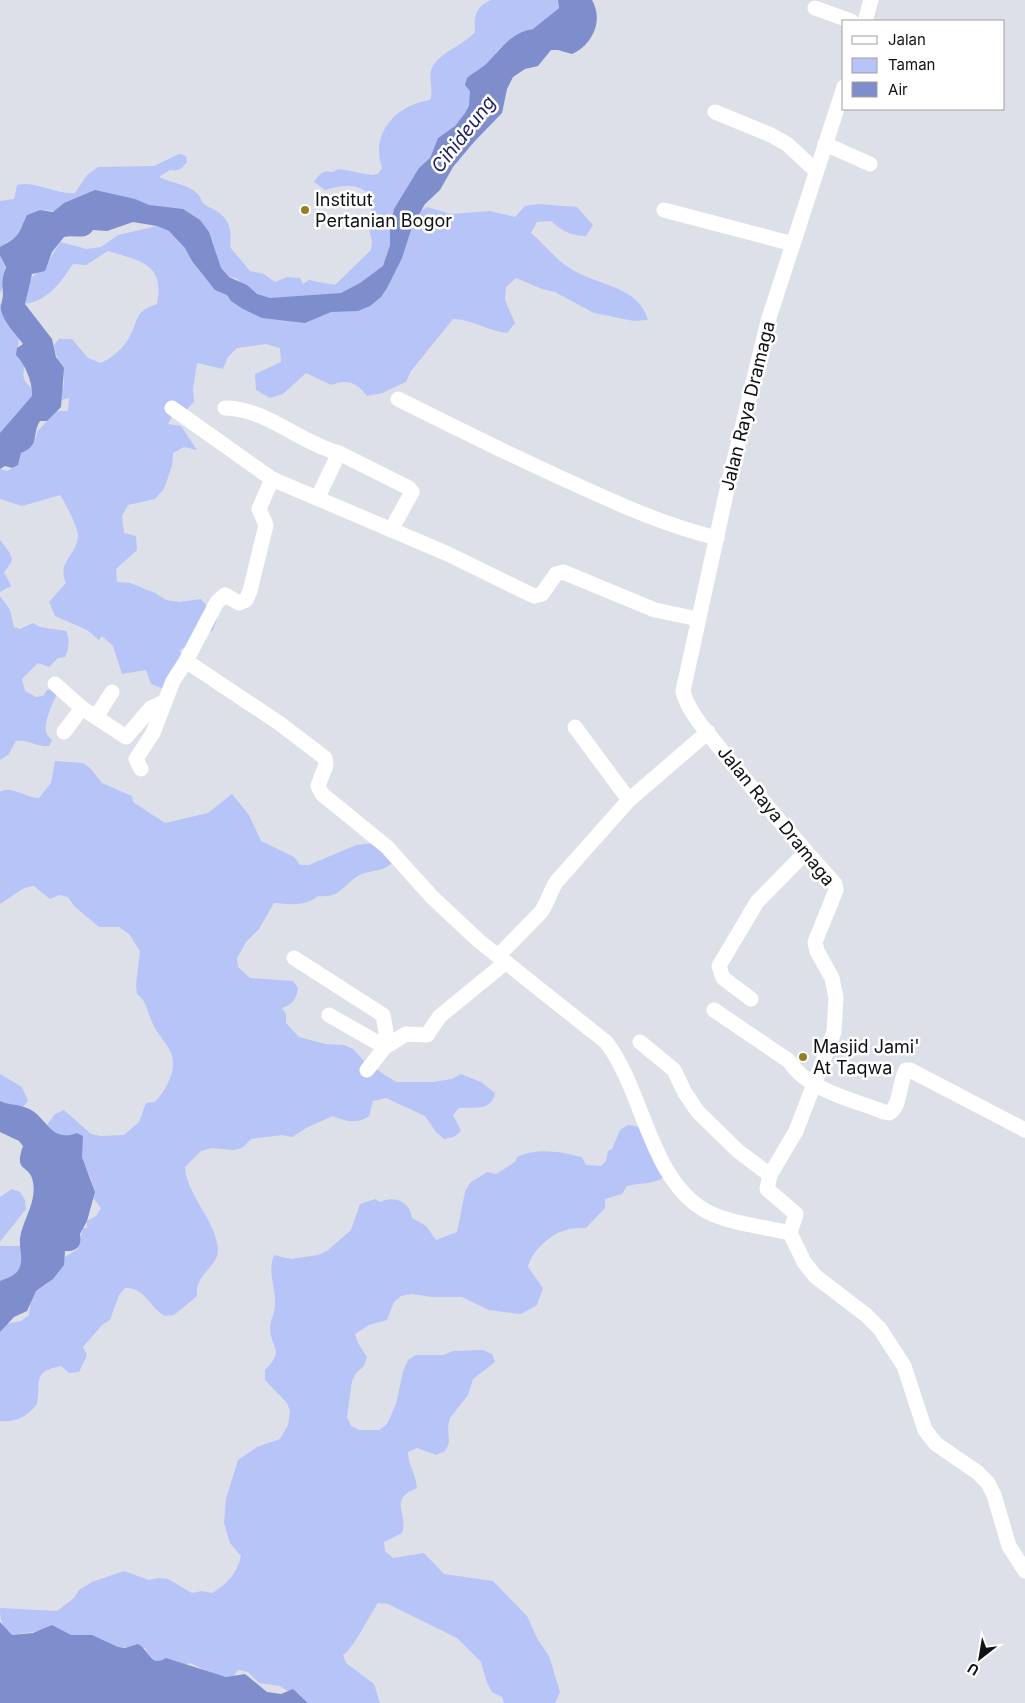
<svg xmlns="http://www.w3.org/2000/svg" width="1025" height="1703" font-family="Inter,sans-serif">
	<rect width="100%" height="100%" fill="#dde0e8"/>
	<!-- green -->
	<g fill="#b7c4f7">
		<path d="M491,0H560C560,28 547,24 525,31C517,33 506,42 500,48C493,53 476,99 471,110L465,113L455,126L438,138L430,158L425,163L390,231V245L383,271L334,298L262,301L236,278L223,276L219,270L213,243L200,220L40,210L27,215L24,232L6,243L4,283L0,293V201L14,199L17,185C36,180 56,195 75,193L87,175L98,167L154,166L179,154L186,156L187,162C182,169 179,171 170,170L159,177C172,184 187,183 198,194C201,197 201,201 203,203C205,205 211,208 213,209C230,218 232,229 230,247L250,271L264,274L275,282L287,277L300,278L303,284L309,280L335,285L371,250L372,241L369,229L364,224L371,211L372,197C359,182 342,185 325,190L314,182C320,174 322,170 332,172L339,169L371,175L378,174L382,168C370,133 396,105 430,100C435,88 425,75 435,63C444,51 465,44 475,32C474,16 475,7 491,0Z"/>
		<path d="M538,204L577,207L593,225L586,236C571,236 562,231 551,221L537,222L531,233C544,244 556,260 571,269C596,285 639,286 648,320L634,321L594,313L555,292L542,289L516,278L506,287L505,300L515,323L507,333C488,331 472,319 453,319L411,371L406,382L382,393L367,396C356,382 348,379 331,385L306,373L283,394L270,398L256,390L255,374L281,362L280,348L266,344L237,348L228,357L223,369L197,363L193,389L194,402L185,411L174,413L168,424L181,426L197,450L184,447L173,453L172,466L164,489L155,499L128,505L122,516L124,533L136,536L137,550L116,569L117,582L130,583L155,593L166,600L179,602L201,599L217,619L213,630L180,650L185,673L164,689L151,684L146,670L122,674L113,646L102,636L99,640L87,630L55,616L49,602L66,583C56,561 79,554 78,534C77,526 65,502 60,495L22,506L0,499V469L7,471L18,465L21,453C30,450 36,442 37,432L56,411H68L69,398L62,400C60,392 64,388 64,380C64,367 55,358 54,345L59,339H72L88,358L101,363C113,357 123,349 130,336C139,318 135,311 157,304C165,262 139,261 108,251L86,265L73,264C60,283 49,300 25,304L30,279L47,264L60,242L87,249L101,247L118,235L157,226L181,236L217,287L331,312L370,306L415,215L427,207L451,214L490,211L515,217L525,206Z"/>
		<path d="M0,303L19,338L17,352L25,361C22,382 22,378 38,395L0,434Z"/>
		<path d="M0,540L10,553L12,560C1,581 2,564 11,586L0,592Z"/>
		<path d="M0,596L10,610L14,627L20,629L33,623L40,627L66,631C70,639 69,649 65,657L58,658L49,667L38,663L22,679L25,691L36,697L43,696L47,690L54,689L56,696C52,704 42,727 47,734C48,736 50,738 52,740L49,746C37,747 28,739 16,741L8,755L0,760Z"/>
		<path d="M55,761L83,763L90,768L102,783L132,796L133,802L165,823L208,813L232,794L249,815L261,841L294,857L300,865H309L356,845L376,843L393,862C383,873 370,869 358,876C342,886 341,898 318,896C305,907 290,904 274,903L259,929L246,942L237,958L238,967L250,978L293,981L298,988C296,1000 293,1004 282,1008L286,1014V1023L299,1037L325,1044L344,1045L353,1049L365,1062L396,1082H433L452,1079L461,1074L481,1082L495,1093C492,1111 475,1107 459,1108L453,1115L461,1131L454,1137L444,1139L436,1132L425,1116L386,1098L373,1101L369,1116C357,1124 347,1122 333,1116L308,1127L292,1137L282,1135L251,1139L242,1148L233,1150L212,1148L201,1151L185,1167C186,1194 216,1221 218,1249C219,1267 194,1274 197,1296L174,1315L165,1316C149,1307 145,1287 125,1288L119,1295L110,1320L102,1325L83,1347L87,1355L79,1372L69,1373L61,1366C32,1372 41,1380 37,1404C28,1416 15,1423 0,1421V1325L21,1321L29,1315L31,1298L36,1291L47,1284L63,1258L78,1249L83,1228H87V1221L96,1216L101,1208L94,1199C96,1185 87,1172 82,1158C78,1146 87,1148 77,1133C67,1137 60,1134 49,1135L47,1125L55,1114L64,1110L91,1134L101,1136L124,1135L139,1122L146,1103L155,1102C166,1090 178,1070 171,1053C167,1043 157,1034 153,1024C147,1012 147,1001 137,994L136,984L140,951L129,934L119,927H99L74,906L68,897L59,895L50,899L34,886L24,888L0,904V792C11,785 27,798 39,798L51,783Z"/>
		<path d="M0,1074L22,1087L28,1101C20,1112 13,1110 0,1108Z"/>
		<path d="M628,1125C651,1124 656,1160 663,1178C653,1184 639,1183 627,1186L622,1194L605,1199V1208L586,1228C580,1228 572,1228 566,1230C550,1234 531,1252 528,1267L543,1288L537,1305L521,1314L489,1310L462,1297H432L411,1294L401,1296L394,1302L387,1320L369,1325L355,1334L358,1343L367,1357L364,1366L356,1373L352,1381L347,1417L351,1426L359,1430H379L387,1424L396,1404L403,1372L408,1360L416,1355H444L453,1351L483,1350L492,1354L495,1362L473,1379L468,1395L450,1418L448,1426L449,1443L445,1451L436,1455L417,1448L408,1452C408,1465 416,1474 417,1488C387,1500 409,1513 402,1533L384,1542L385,1551L393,1558L424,1553L444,1574L493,1581L527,1616L538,1640L549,1656L560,1692L555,1703H504L502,1697L492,1692L487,1683L481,1662L457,1638L388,1604L378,1603C369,1616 354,1648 343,1655L346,1663L374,1684L380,1703H308L299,1694L295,1696L280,1686L259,1683L248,1672L238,1670L233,1677C216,1677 205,1670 190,1663C175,1669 151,1664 145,1648L118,1647L104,1642L39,1631L12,1635C2,1627 0,1621 0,1608L57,1611L74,1598L79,1590L92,1582L124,1571L149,1580L159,1578L168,1579L192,1593L202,1591L212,1593C227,1584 237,1574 241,1556L230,1543L224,1523L226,1499L238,1460L257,1447L280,1439L288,1425L290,1411L287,1403L265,1380V1370C286,1349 270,1348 270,1328C270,1320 275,1313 275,1305C276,1287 267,1273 274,1255L291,1259L318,1255L327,1251L351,1230L360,1204L375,1199L380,1202C394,1195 410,1201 412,1218L426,1226L436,1240L457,1232L465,1192L470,1183L487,1172L496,1174L515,1162L517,1157C538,1147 561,1152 582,1157L586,1165L601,1166L606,1161L608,1151L612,1149L620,1130Z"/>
		<path d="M12,1189L20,1192L25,1200L26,1209L0,1242V1197Z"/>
		<path d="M0,1246H21L28,1262L0,1291Z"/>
	</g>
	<!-- water -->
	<g fill="#7e8dcb">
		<path d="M558,0H592C604,21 592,45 572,54L558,50H551L538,66L525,69L513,77L507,89L502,113L474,142L453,167L440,190L425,204L412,227L402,258L387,288L381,297L370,306L358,311L331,312L305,323L262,318L243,309L231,301L227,295L215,290L192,261L185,248L169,231L157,226L133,222L107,231L93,230C86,241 75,234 64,237L52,252L45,271L32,274L25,304L52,339L56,357L64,368L61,407L47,421H40C31,435 41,445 21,453L18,465L12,468L5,466L0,469V433L32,396C33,383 25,364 16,355L17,348L23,344C16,334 4,323 1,310C0,305 3,300 3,294C2,283 2,278 6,267L0,255V247C21,236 18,234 27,215L40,210L53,212L64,203L95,190L135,199L149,205L183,209L200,220L209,232L221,268L229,277L247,285L257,294L270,298L341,293L360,283L383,266L390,245V231L394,209L419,168L430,158L438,138L455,126L465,113L469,106L470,91L465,85L467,78C474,72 483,68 489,61C500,50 509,36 525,31C536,27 546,32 556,29L560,13Z"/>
		<path d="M0,1101C8,1105 15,1104 24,1107C47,1113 48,1144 77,1133L83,1136L82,1157L95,1192L87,1221L80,1234C82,1246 77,1252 65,1251L64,1265L53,1279L36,1291L27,1311L14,1317L0,1332V1281C7,1278 15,1276 19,1269C24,1260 19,1248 20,1238C23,1219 37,1202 33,1182C30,1163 13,1174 23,1146L19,1141L0,1132Z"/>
		<path d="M0,1622L12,1635L33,1633L52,1625L71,1635H92L118,1647L125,1648L138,1644C149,1650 151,1668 166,1658L226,1677L245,1674L267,1692L281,1694L293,1689L308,1703H0Z"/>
	</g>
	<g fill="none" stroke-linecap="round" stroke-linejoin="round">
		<!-- river -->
		<path stroke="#7e8dcb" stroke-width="20" d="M528,49L534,41L579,5L575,0"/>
		<!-- minor -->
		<g stroke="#fff" stroke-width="15">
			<path d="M815,8L851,21"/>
			<path d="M865,21L871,0"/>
			<path d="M844,87L768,321L728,485L683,691C688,713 709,734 723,752C759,797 796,841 835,884L836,890L815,942L817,951L832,978L836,998L834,1032L796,1131L770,1175L767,1189L796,1214L790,1233L804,1262L815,1276L866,1315L880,1329L904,1366L925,1430L936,1444L977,1472L988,1483L994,1495L1009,1546L1025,1571"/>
			<path d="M715,112L771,135L787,144L816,171"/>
			<path d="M825,144L870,164"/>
			<path d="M664,210L793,244"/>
			<path d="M398,399C458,429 518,459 579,486C625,507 668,526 717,538"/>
			<path d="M172,408L272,479L448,554L534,596L542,594L556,574L563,572L655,610L698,619"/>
			<path d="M225,408C266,408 300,443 339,453"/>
			<path d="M318,497L339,453L409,488L412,492L391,530"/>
			<path d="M186,661L217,602L225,595L239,603L246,600L250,591L266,525L259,509L272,479"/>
			<path d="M55,684L82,708L126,737L151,708L164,702"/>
			<path d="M96,717L112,692"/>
			<path d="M575,727L629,800"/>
			<path d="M64,732L82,708"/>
			<path d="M141,769L136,759L153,733L173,681L186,661L279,723L325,758L326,765L318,786L322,794L387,847L432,897L479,941L606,1042C644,1091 649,1179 706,1211C727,1223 765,1227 790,1233"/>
			<path d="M498,956L541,912C548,902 550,891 557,881L629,800L708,732"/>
			<path d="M294,958L383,1015L386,1032L385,1047L329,1015"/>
			<path d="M751,999L723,978L719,966L757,902L805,853"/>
			<path d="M714,1010L789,1061C808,1091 852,1099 884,1112L889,1113C901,1107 899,1082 906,1070H910L1025,1130"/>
			<path d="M640,1042L674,1070L685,1093L698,1112L738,1151L770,1175"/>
			<path d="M367,1070L385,1047L406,1034L427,1035L440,1016L506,962"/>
		</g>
	</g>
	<!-- markers -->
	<g fill="#957e25" stroke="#fff" stroke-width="2">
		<circle cx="305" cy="210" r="5"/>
		<circle cx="803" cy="1057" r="5"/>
	</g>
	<g text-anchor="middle" stroke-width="5" stroke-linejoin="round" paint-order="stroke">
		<!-- poi labels -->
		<g font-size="18" fill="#101114" stroke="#fff" text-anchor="start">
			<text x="315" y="206">Institut<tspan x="315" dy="21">Pertanian Bogor</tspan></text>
			<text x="813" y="1053">Masjid Jami'<tspan x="813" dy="21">At Taqwa</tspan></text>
		</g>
		<!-- street labels -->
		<g font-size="18" fill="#101114" stroke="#fff">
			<text transform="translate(748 406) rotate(-76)" y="6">Jalan Raya Dramaga</text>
			<text transform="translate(776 816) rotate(51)" y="6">Jalan Raya Dramaga</text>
		</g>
		<!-- water labels -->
		<g font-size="19" font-style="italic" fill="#1b1f67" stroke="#fff">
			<text transform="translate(463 134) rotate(-52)" y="7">Cihideung</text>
		</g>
	</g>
	<!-- legend -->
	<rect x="842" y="20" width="162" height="90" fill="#ffffff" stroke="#9fa0a1"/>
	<rect x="852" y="36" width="25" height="8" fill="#ffffff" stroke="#9fa0a1"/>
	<text x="888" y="45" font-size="15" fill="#101114">Jalan</text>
	<rect x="852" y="58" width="25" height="15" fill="#b7c4f7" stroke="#9fa0a1"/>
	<text x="888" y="70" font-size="15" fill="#101114">Taman</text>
	<rect x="852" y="82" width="25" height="15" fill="#7e8dcb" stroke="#9fa0a1"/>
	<text x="888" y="95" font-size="15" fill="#101114">Air</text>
	<!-- north arrow -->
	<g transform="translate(980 1658) rotate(211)" stroke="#ffffff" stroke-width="4" paint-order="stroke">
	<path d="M0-4L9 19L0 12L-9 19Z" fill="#101114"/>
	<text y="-8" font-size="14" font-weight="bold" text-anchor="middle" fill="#101114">U</text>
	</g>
</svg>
